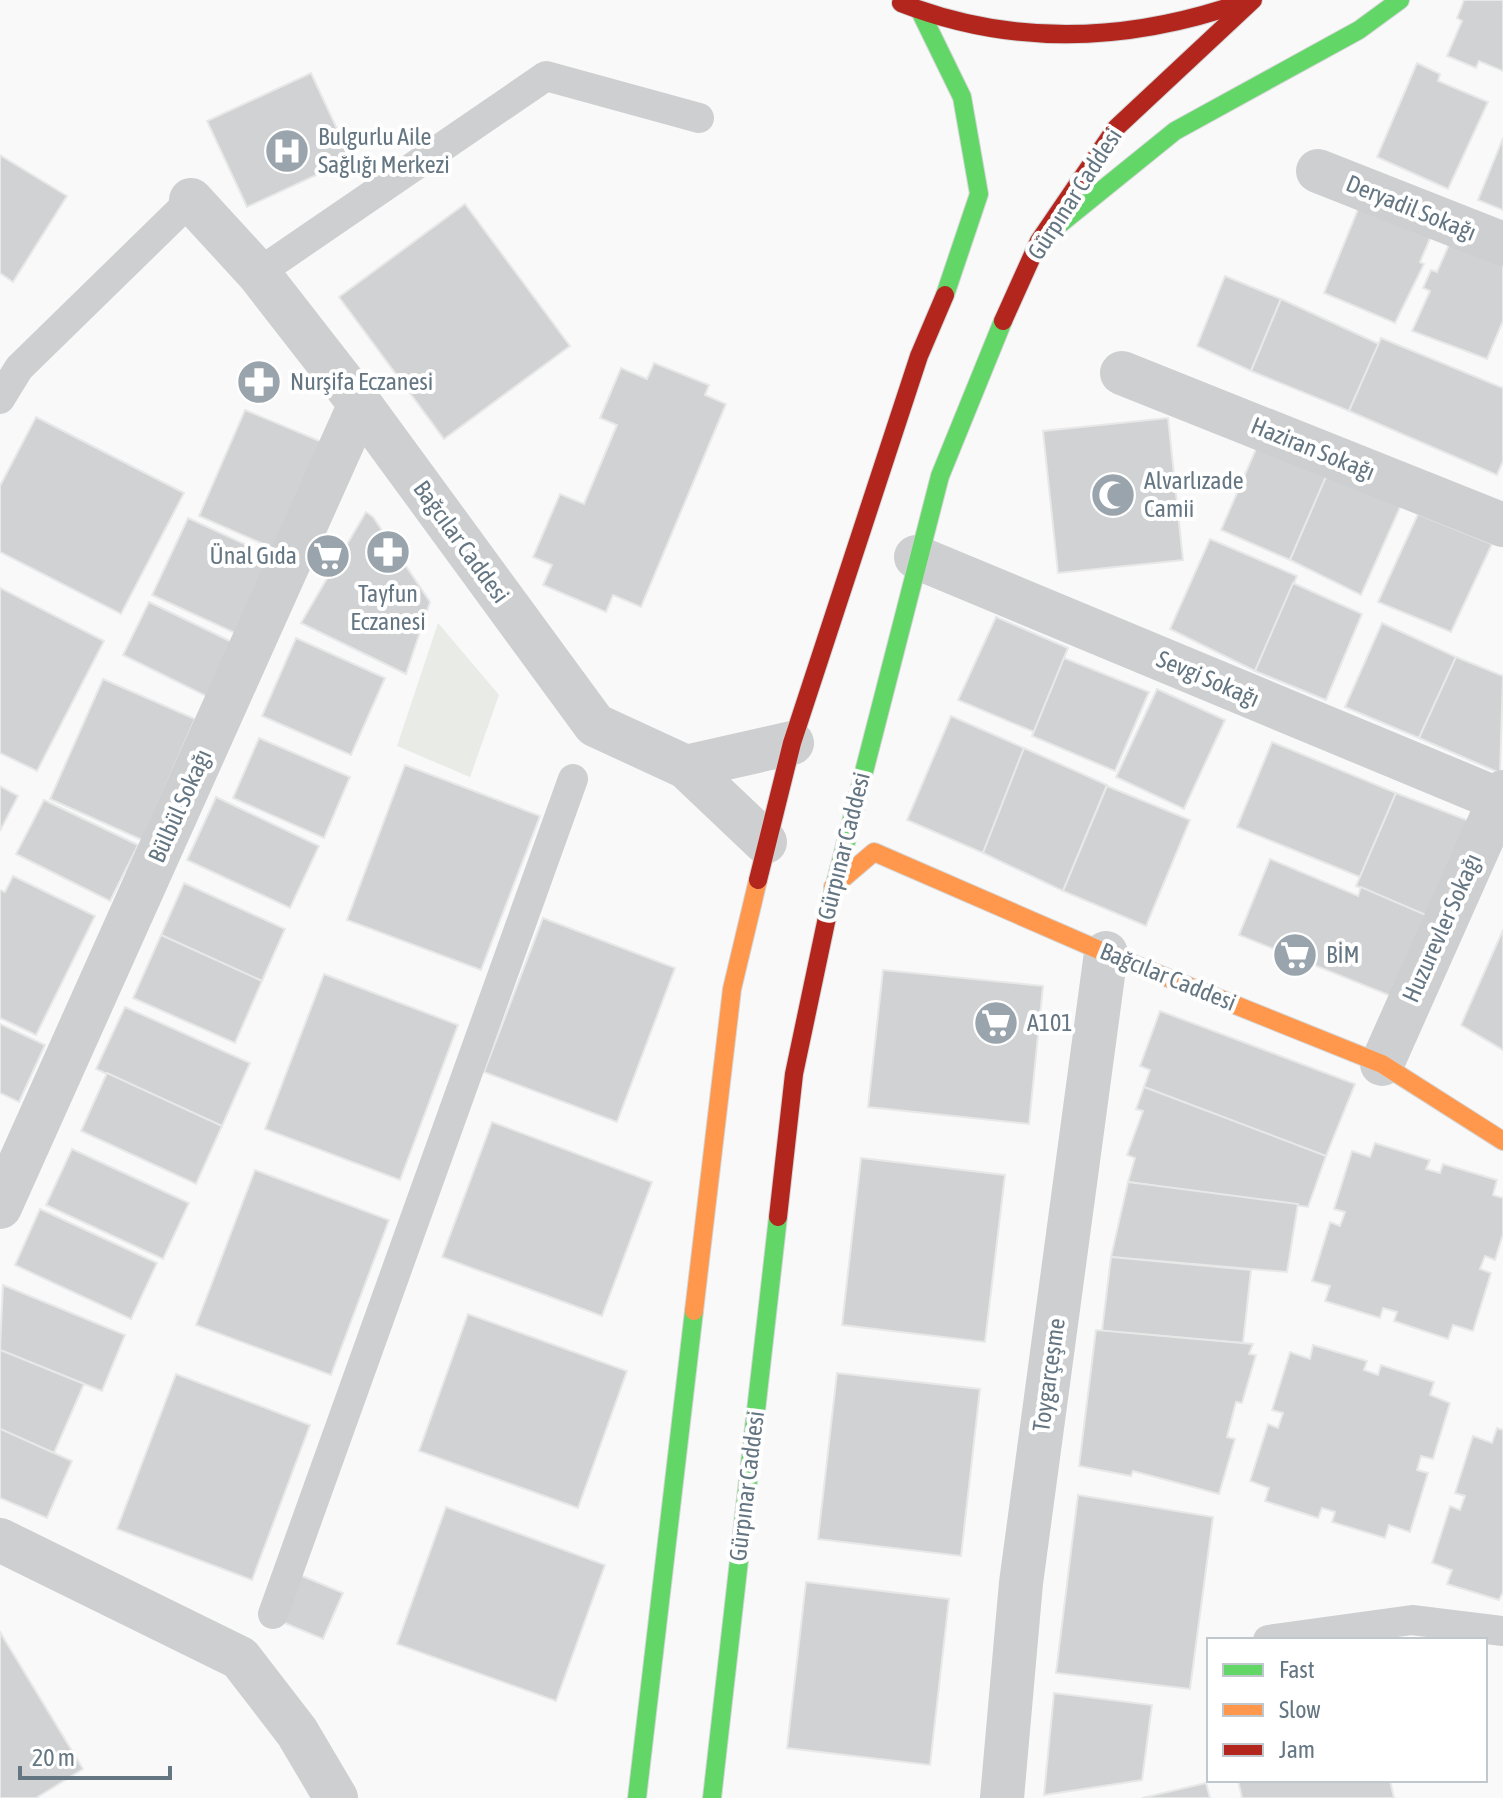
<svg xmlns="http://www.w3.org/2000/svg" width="1503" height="1798" font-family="'Asap Condensed',sans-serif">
	<rect width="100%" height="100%" fill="#f9f9f9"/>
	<!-- green -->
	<path fill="#e8ebe6" d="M438,623L499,695L470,777L397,746Z"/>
	<!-- building -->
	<g fill="#d0d2d3" stroke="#e8e8e8" stroke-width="2">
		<path d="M1464,0H1503V71L1479,61L1476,68L1447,56L1462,21L1457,18Z"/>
		<path d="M1417,63L1440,74L1438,81L1488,102L1448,189L1377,157Z"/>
		<path d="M311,73L351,159L247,207L207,121Z"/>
		<path d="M1503,138V210L1478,200Z"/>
		<path d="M0,155L67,196L13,282L0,273Z"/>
		<path d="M1363,197L1434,229L1420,262L1424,264L1395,323L1324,293Z"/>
		<path d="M465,204L570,346L444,439L339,297Z"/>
		<path d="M1452,238L1503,260V321L1487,359L1412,331L1430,291L1423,288L1431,270L1437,272Z"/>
		<path d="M1225,276L1281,299L1251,371L1197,346Z"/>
		<path d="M1281,299L1379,344L1349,411L1251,371Z"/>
		<path d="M1381,338L1503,388V461L1497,475L1349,411Z"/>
		<path d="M654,363L709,385L705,395L726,404L641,607L613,595L606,612L543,585L552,565L533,557L560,494L584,504L617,425L600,418L621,368L647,379Z"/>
		<path d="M245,410L322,442L275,549L199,516Z"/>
		<path d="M36,417L184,493L121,614L0,552V486Z"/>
		<path d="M1168,418L1183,560L1058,573L1043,431Z"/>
		<path d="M1259,442L1328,472L1290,560L1221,530Z"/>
		<path d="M1328,472L1401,505L1361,595L1290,560Z"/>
		<path d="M366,512L373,517L430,602L406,674L301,623Z"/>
		<path d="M1418,514L1492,544L1451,632L1378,602Z"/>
		<path d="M188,518L270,556L235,633L152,595Z"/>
		<path d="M1210,539L1297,576L1255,671L1170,629Z"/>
		<path d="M1293,583L1362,614L1326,700L1255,671Z"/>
		<path d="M0,588L104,641L37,771L0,753Z"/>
		<path d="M149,602L234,643L208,697L123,655Z"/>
		<path d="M996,617L1068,648L1034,732L958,700Z"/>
		<path d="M1382,623L1456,657L1419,738L1345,707Z"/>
		<path d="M296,638L385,678L351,755L262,716Z"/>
		<path d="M1456,657L1503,676L1500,773L1419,738Z"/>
		<path d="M1064,658L1149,692L1115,771L1032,736Z"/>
		<path d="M103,679L195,719L142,840L50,799Z"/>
		<path d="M1157,689L1225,720L1184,809L1116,777Z"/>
		<path d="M951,716L1024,748L983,853L907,820Z"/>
		<path d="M259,738L350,777L324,838L233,798Z"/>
		<path d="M1272,742L1396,793L1360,877L1237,827Z"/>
		<path d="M1024,748L1107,785L1063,891L983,853Z"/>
		<path d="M405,765L540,816L481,970L347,920Z"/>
		<path d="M0,786L18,796L0,831Z"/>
		<path d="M1107,786L1190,820L1146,926L1063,891Z"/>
		<path d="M1396,793L1472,822L1435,919L1356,886Z"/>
		<path d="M216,797L319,846L290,908L187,860Z"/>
		<path d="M44,800L138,845L110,901L16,854Z"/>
		<path d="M1270,859L1358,896L1361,887L1435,919L1401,1000L1239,935Z"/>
		<path d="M13,876L95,916L36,1035L0,1018V890L5,892Z"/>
		<path d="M184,883L285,929L262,981L161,935Z"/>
		<path d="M543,918L675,968L617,1122L484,1072Z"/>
		<path d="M1503,930V1050L1461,1025Z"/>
		<path d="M161,935L262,981L235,1043L133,998Z"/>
		<path d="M883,970L1043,986L1029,1124L868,1107Z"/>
		<path d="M324,974L458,1025L400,1180L265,1129Z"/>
		<path d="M125,1007L250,1063L222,1126L96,1069Z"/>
		<path d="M1160,1011L1355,1084L1326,1156L1144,1087L1150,1070L1140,1066Z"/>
		<path d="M0,1024L45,1045L19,1102L0,1093Z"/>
		<path d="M107,1073L222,1126L196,1184L81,1131Z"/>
		<path d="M1144,1087L1326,1156L1308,1207L1128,1182L1135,1158L1127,1155L1143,1111L1136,1109Z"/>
		<path d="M492,1122L652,1182L602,1316L442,1257Z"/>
		<path d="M1375,1143L1430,1160L1426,1169L1440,1173L1443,1164L1497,1180L1493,1195L1503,1198V1234L1495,1260L1485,1256L1480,1269L1491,1273L1473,1331L1453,1325L1448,1339L1394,1321L1397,1312L1383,1308L1380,1318L1325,1301L1330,1286L1312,1281L1330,1222L1340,1226L1345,1212L1334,1209L1352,1151L1370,1157Z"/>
		<path d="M72,1149L189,1203L163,1259L46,1205Z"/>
		<path d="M861,1158L1005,1175L985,1342L842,1325Z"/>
		<path d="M255,1170L389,1220L331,1375L196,1325Z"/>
		<path d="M1128,1182L1298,1204L1287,1272L1111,1257Z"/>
		<path d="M40,1209L157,1263L131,1319L15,1265Z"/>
		<path d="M1111,1257L1251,1270L1243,1343L1102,1331Z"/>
		<path d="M3,1285L125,1335L102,1391L0,1350Z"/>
		<path d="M468,1314L627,1371L578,1508L419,1451Z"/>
		<path d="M1096,1330L1253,1344L1249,1354L1256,1355L1242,1403L1236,1402L1227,1437L1235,1439L1219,1494L1133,1471L1131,1476L1079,1466Z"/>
		<path d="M1313,1345L1367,1361L1364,1370L1378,1375L1381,1365L1434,1382L1430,1395L1450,1403L1433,1459L1421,1456L1417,1470L1428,1473L1410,1532L1389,1525L1385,1538L1332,1522L1335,1512L1322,1508L1318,1518L1265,1501L1269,1488L1250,1481L1268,1424L1278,1428L1283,1413L1272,1410L1290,1352L1310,1359Z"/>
		<path d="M0,1350L84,1384L54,1453L0,1429Z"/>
		<path d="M837,1373L980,1389L961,1556L818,1539Z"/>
		<path d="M176,1374L310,1425L252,1580L117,1529Z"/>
		<path d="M1497,1428L1503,1430V1592L1499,1600L1447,1584L1452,1570L1432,1563L1450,1506L1460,1510L1465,1496L1455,1493L1473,1436L1492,1443Z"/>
		<path d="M0,1429L72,1461L47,1518L0,1498Z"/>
		<path d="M1078,1495L1213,1517L1190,1689L1056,1673Z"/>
		<path d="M446,1507L605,1565L556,1701L397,1644Z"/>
		<path d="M295,1573L343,1593L323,1639L275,1619Z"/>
		<path d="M806,1582L949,1599L930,1765L787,1748Z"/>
		<path d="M0,1632L83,1769L36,1798H0Z"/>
		<path d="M1054,1693L1152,1705L1142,1780L1044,1795Z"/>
		<path d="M1238,1780H1390L1394,1798H1242Z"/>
		<path d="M1206,1783L1210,1798H1142Z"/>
	</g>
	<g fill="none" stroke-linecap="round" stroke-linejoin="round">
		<!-- fast casing -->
		<g stroke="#d5d6d7" stroke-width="20">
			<g id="fast">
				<path d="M920,11L962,97L979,194L945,295"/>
				<path d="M1039,241L1175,131L1359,30L1400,0"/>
				<path d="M829,908L940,476L1003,321"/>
				<path d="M637,1798L694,1311"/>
				<path d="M712,1798L778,1217"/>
			</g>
		</g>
		<!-- slow casing -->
		<g stroke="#d5d6d7" stroke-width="20">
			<g id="slow">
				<path d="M833,887L874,852L1106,953L1382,1064L1503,1141"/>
				<path d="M694,1311L732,989L758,880"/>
			</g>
		</g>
		<!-- jam casing -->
		<g stroke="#d5d6d7" stroke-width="20">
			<g id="jam">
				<path d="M901,3C1014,47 1130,42 1244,2"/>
				<path d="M1003,321L1039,241L1116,128L1253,0"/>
				<path d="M758,880L792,743L919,356L945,295"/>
				<path d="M778,1217L794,1074L829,908"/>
			</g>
		</g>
		<!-- lane -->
		<g stroke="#cecfd0" stroke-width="30">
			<path d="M258,273L546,76L699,118"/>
			<path d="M0,399L19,368L191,200"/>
			<path d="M273,1614L573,779"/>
			<path d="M1268,1640L1412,1620L1503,1631"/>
		</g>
		<!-- street -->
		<g stroke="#cecfd0" stroke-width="44">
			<path d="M1318,171L1503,244"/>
			<path d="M191,200L258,273L360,404L595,725L686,767L765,842"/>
			<path d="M1122,373L1503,525"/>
			<path d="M916,557L1500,800"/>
			<path d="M686,767L792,743"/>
			<path d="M1382,1064L1503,792"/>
			<path d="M0,1207L360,404"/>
			<path d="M0,1540L240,1658L297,1732L336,1798"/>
			<path d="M1002,1798L1021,1583L1106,953"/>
		</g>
		<!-- fast -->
		<use href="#fast" stroke="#63d668" stroke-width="18"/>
		<!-- slow -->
		<use href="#slow" stroke="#ff974d" stroke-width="18"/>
		<!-- jam -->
		<use href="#jam" stroke="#b3261e" stroke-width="18"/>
	</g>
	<!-- icons -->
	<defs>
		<g id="hospital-disc" transform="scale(2.3)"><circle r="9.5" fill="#99a4ac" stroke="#fff"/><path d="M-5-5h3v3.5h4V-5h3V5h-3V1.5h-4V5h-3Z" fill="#fff"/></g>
		<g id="pharmacy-disc" transform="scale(2.3)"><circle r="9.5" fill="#99a4ac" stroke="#fff"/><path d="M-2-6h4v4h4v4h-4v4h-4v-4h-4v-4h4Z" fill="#fff"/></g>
		<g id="mosque-disc" transform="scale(2.3)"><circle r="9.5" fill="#99a4ac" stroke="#fff"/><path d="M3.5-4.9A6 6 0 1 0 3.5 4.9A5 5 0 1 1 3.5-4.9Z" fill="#fff"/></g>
		<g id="supermarket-disc" transform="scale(2.3)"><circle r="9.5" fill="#99a4ac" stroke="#fff"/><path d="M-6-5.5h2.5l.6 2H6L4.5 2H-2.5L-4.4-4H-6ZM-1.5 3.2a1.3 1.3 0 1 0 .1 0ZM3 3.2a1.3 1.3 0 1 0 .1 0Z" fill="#fff"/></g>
	</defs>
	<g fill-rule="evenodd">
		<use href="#hospital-disc" x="287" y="151"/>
		<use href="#pharmacy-disc" x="259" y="382"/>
		<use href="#mosque-disc" x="1113" y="495"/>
		<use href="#pharmacy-disc" x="388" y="552"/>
		<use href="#supermarket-disc" x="328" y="556"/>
		<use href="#supermarket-disc" x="1295" y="955"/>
		<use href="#supermarket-disc" x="996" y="1023"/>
	</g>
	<g text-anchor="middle" stroke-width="8" stroke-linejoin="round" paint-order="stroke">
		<!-- poi labels -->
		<g font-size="24" fill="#657683" stroke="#fff" text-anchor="start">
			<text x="318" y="145">Bulgurlu Aile<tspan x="318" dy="28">Sağlığı Merkezi</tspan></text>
			<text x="290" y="390">Nurşifa Eczanesi</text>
			<text x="1144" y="489">Alvarlızade<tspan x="1144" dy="28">Camii</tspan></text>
			<text x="297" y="564" text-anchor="end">Ünal Gıda</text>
			<text x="388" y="602" text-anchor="middle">Tayfun<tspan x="388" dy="28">Eczanesi</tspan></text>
			<text x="1326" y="963">BİM</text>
			<text x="1027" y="1031">A101</text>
		</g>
		<!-- street labels -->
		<g font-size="24" fill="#657683" stroke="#fff">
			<text transform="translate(1075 194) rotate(-57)" y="8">Gürpınar Caddesi</text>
			<text transform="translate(1411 208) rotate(22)" y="8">Deryadil Sokağı</text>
			<text transform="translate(1313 449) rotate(22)" y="8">Haziran Sokağı</text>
			<text transform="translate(461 542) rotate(54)" y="8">Bağcılar Caddesi</text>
			<text transform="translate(1208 679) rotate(23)" y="8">Sevgi Sokağı</text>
			<text transform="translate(180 806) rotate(-66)" y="8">Bülbül Sokağı</text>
			<text transform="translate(844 846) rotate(-76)" y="8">Gürpınar Caddesi</text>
			<text transform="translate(1442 928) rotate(-66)" y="8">Huzurevler Sokağı</text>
			<text transform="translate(1168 977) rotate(22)" y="8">Bağcılar Caddesi</text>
			<text transform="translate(1049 1375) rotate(-82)" y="8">Toygarçeşme</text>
			<text transform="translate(747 1486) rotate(-83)" y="8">Gürpınar Caddesi</text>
		</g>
	</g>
	<!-- legend -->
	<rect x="1207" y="1638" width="280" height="144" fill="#ffffff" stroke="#c1c8cd" stroke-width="2"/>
	<rect x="1223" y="1664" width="40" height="12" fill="#63d668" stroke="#c1c8cd" stroke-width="2"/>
	<text x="1279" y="1678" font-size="24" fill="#657683">Fast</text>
	<rect x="1223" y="1704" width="40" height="12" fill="#ff974d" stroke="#c1c8cd" stroke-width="2"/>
	<text x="1279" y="1718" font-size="24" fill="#657683">Slow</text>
	<rect x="1223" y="1744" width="40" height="12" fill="#b3261e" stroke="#c1c8cd" stroke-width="2"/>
	<text x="1279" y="1758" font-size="24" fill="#657683">Jam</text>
	<!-- scale -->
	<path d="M20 1766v12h150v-12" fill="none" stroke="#657683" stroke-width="4"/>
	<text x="32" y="1766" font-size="24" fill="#657683" stroke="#ffffff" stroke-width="6" paint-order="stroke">20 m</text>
</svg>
